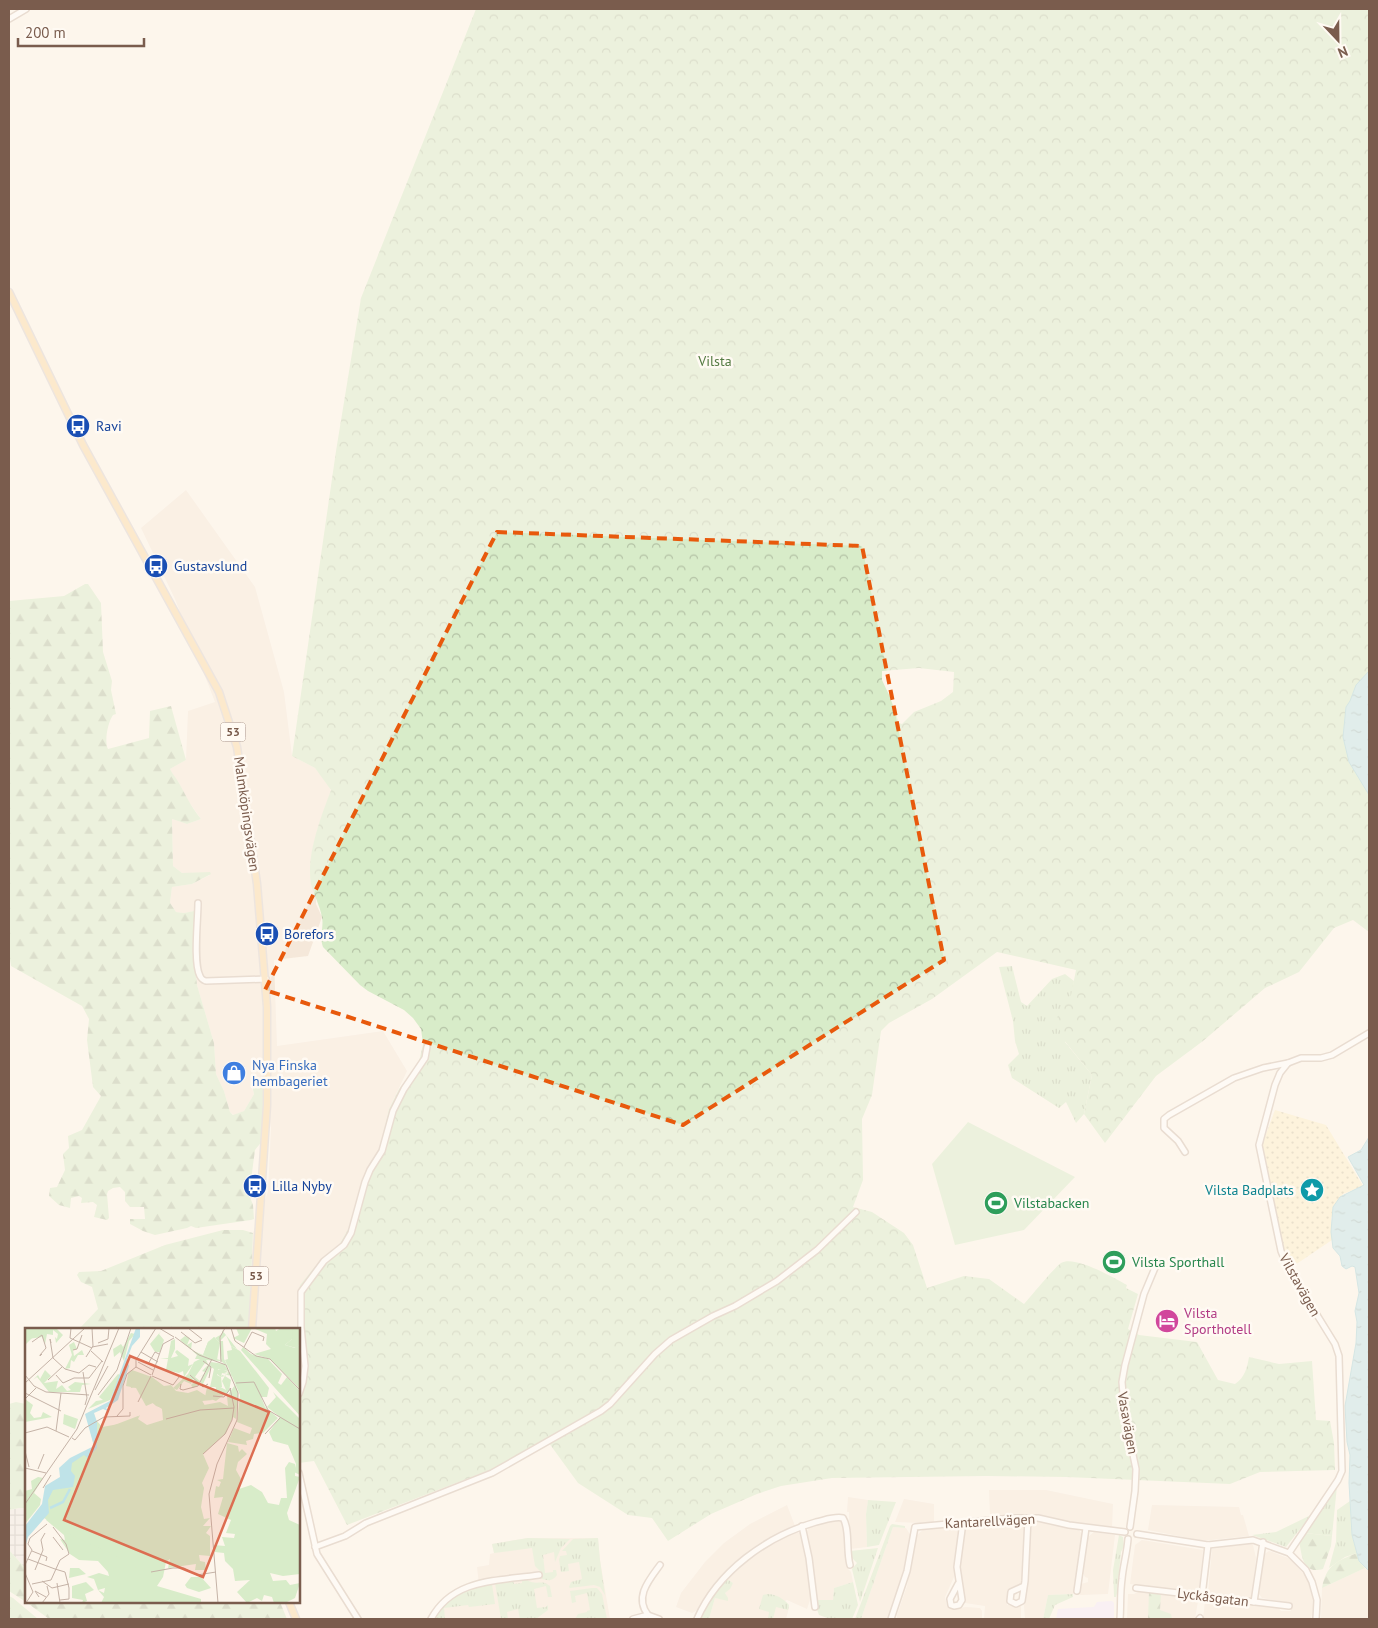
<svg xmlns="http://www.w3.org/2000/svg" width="1378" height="1628" font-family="'PT Sans',sans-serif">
	<defs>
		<pattern id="industrial-grid" width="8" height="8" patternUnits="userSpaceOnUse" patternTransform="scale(1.25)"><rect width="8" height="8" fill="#efe9e4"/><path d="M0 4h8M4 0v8" fill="none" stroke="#c7c0bb"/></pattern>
		<pattern id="grass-tufts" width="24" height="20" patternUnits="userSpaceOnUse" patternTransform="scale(1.25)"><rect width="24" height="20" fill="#d8ecc9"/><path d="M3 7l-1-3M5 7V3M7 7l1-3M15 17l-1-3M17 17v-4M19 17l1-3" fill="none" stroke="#b4c2a5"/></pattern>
		<pattern id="forest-firs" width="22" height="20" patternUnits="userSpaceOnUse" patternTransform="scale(1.25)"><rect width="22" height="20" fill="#d8ecc9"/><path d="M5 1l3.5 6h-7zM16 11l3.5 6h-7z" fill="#b4c2a5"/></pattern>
		<pattern id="sand-dots" width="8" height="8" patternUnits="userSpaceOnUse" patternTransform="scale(1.25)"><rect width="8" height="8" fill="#fcefc7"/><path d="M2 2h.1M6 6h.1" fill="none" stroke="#d1c5a4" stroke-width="1.8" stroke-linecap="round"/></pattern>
		<pattern id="park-crowns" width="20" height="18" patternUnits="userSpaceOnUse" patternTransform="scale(1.25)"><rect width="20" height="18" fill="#d8ecc9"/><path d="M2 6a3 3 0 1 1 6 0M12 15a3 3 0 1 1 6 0" fill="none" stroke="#b4c2a5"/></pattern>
		<pattern id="water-ripples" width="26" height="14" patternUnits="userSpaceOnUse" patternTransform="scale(1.25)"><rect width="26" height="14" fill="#bfe3e8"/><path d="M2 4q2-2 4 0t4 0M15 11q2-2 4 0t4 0" fill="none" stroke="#a0bbbe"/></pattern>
	</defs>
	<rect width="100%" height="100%" fill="#fdf6ec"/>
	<!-- residential -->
	<g fill="#f5e8da">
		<path d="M186,490L255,587L284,692L292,756L315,768L328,784L331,791L317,831L316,904L322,917L308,956L274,960L277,1046L383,1031L407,1071L389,1109L380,1147L364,1177L351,1224L339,1245L322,1258L299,1329H249L253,1233L268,1192L271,1128L264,1078L252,1088L254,1094L244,1111L234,1115L230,1112L224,1091L216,1074L214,1043L197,985L193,941L194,911L184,913L176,912L170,903L172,887L192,884L210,875L182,873L173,866L172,819L187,824L201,819L187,799L178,781L175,779L170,769L186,760L188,711L215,702L175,599L141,528Z"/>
		<path d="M989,1490H1046L1113,1504L1112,1528L1080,1524L1038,1515L990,1516Z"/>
		<path d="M848,1497L868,1500L866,1514L867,1547L850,1549L849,1512H847Z"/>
		<path d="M904,1499L934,1504V1522L921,1523L895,1522Z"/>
		<path d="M787,1505L795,1526L768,1538L736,1561L717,1580L696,1611L692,1613L676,1607L681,1593L705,1562L724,1543L750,1524Z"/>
		<path d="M1152,1505L1239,1507L1241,1515H1243L1249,1536L1211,1540H1199L1148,1530Z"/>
		<path d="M839,1520L844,1524L848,1569L851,1572L853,1582L834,1588L833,1600H817L806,1533L809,1527Z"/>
		<path d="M1020,1521L1024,1525L1023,1578L1020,1584L1007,1590V1605L1021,1606V1619H984L985,1606L965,1603L960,1566L965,1530L971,1525Z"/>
		<path d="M1035,1521L1079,1530L1083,1536L1073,1594L1048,1595L1043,1619H1025L1024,1606L1027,1584L1031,1525Z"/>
		<path d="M954,1526L958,1531L954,1577L945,1597L947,1606L954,1609L966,1607L980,1608L982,1611V1619H897V1615L907,1586L916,1536L925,1528Z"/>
		<path d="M893,1527L906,1528L911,1536L899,1588L887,1619H861Z"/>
		<path d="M797,1532L801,1533L808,1561L811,1597L807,1609L787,1600L785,1601L789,1608L786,1619H709L715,1598L728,1600L725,1593L733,1583L727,1579L736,1570L753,1555L775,1541Z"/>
		<path d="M1094,1532L1115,1535L1108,1594L1080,1595L1081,1584L1088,1582V1578L1085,1577L1083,1573L1088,1537Z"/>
		<path d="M528,1538H598L600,1560L610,1619H434L440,1609L479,1585L477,1567L489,1565L490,1554L494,1553L492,1544Z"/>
		<path d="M1142,1540L1203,1550L1199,1590L1196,1592L1130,1584L1135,1545Z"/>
		<path d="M1250,1543L1253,1545L1256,1558L1252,1597L1250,1599L1208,1593L1212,1549Z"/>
		<path d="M1269,1551L1288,1558L1293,1562L1308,1579L1314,1603L1311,1619H1203L1205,1601L1208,1599L1278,1607L1281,1611H1291V1603L1262,1598L1259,1594L1263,1555Z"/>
		<path d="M1365,1568L1369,1571V1619H1321L1322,1588Z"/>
		<path d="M1140,1591L1195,1597L1198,1601L1195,1619H1127L1128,1594H1134Z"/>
	</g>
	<!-- industrial -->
	<path fill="url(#industrial-grid)" d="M19,1508H26V1569L9,1550V1510Z"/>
	<!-- education -->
	<path fill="#f3e8fa" d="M1112,1601L1114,1603V1619H1056L1058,1609L1094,1607L1097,1602Z"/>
	<!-- grass -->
	<g fill="url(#grass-tufts)">
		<path d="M1012,966L1021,1002L1027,1006L1052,979L1065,974L1074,981L1065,1042L1092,1075L1084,1114L1076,1123L1066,1102L1059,1108L1012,1078L1008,1065L1019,1054L1015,1041L1013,1021L999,967Z"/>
		<path d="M1337,1486L1332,1536L1305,1533Z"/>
		<path d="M868,1500L896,1502L879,1545L867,1547L866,1514Z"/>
		<path d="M1350,1501L1352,1535L1357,1553L1345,1557L1329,1568L1336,1542L1337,1510Z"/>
		<path d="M1311,1515L1286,1547L1252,1535L1276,1532Z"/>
		<path d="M892,1524L905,1526V1528L893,1527L861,1619H855L890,1526Z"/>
		<path d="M1119,1535L1123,1537L1124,1546L1121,1552L1117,1593L1116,1597H1114L1113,1570Z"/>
		<path d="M528,1538L570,1539L561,1548L555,1562L554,1552L543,1555L545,1573L553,1572V1570H556L557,1575C553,1581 548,1581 542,1579L540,1571L535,1566L532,1548L494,1553L492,1544Z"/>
		<path d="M598,1538L600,1560L605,1595L600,1587L594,1585L570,1588L569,1587L571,1582L582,1579L579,1562L568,1564L569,1571L561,1572L559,1560L560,1556L567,1555L566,1551H562L573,1539Z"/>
		<path d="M878,1548L860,1602L852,1569L857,1563L851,1557L850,1551Z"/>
		<path d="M727,1579L733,1583L730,1589L725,1593L728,1598V1601L715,1598L709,1619H700L709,1601Z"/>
		<path d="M522,1580H527C537,1586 541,1579 550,1586L552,1597H548L546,1586L534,1589L537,1608L546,1607L548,1605V1610L536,1619H520L518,1609L507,1612L508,1619H501L495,1583L513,1581L514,1584L522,1583Z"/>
		<path d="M853,1582L858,1605L852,1619H830L819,1615L816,1607L818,1604L817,1600H833L834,1588Z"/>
		<path d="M492,1584L495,1604L469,1607L468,1605L444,1608L445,1619H434C447,1597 467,1587 492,1584Z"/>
		<path d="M592,1588H597L602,1594L607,1619H575L578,1614L587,1612V1611L590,1610L587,1593L575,1596L576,1602L572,1603L570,1591Z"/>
		<path d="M768,1594C776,1594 784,1599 789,1605L788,1610L776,1607L773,1619H768L769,1612L759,1609L763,1595Z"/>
		<path d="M1073,1594V1597L1055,1605L1049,1619H1043L1048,1595Z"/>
	</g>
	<!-- forest -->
	<g fill="url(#forest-firs)">
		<path d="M85,584H88L101,603L103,652L112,681L111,690L116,714L113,715C108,722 104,741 108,749L149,738L150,711L171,706L186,760L170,769C173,775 177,779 179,783C186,796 192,808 201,819L187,824L172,819L173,866L182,873L210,872L211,874L192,884L172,887L170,903L176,912L184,913L194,911L196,915L193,941L197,985L214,1043L216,1074L224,1091L230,1112L233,1115L244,1111L254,1094C251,1084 254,1080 264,1078L263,1140L255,1150L250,1188V1197L253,1205L254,1219L251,1220L196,1228L191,1226L187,1228L155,1235L143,1231L130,1224V1219H145L144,1207H130L125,1201V1192L120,1187L113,1188L108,1191L107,1194L109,1218L107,1220L94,1217L97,1205L93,1202L81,1203L82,1198L79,1196L71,1198L70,1208L59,1205L49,1196L50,1188L57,1187L65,1170L63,1154L69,1148L68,1136L82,1130L101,1096L93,1087L87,1040L89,1019L82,1006L11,966L9,953V601L64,596Z"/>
		<path d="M223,1230H243L253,1233L249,1329H79L98,1309L92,1287L81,1282L77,1275L79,1272L101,1271L165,1245Z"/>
		<path d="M16,1402L26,1404V1508H19L9,1510V1404Z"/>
		<path d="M1305,1533L1332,1536L1331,1546L1323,1569C1302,1575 1302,1555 1299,1541Z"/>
		<path d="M9,1550L26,1569V1602L9,1591Z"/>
		<path d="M1357,1553L1359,1561L1365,1568L1322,1588C1326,1565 1337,1561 1357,1553Z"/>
		<path d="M1149,1592L1161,1593L1160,1610L1171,1614L1172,1619H1148Z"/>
		<path d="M9,1596L13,1598L38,1619H9Z"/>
		<path d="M26,1602H280L287,1619H49Z"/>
	</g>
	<!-- sand -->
	<path fill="url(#sand-dots)" d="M1275,1110L1326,1125L1363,1186L1343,1194L1331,1218L1332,1240L1292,1267L1284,1250L1262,1145Z"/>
	<!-- park -->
	<path fill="url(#park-crowns)" fill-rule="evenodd" d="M476,9H1369V932L1353,920L1334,928L1299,972L1265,988L1203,1041L1156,1076L1105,1143L1084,1114L1092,1075L1063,1039L1056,1019L1071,995L1076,970L997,952L932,999L889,1023L881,1031L872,1095L862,1119L863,1180L853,1207L872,1212L904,1233L913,1245L927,1288L964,1276L989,1279L1024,1304C1032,1295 1053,1269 1061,1263C1075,1255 1114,1278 1127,1285L1126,1288L1138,1294L1128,1329L1139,1335L1197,1342L1218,1380L1235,1384C1245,1377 1247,1368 1249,1357L1279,1364L1312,1361L1316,1420L1330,1421L1334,1443L1335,1470L1260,1472L1230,1484L1066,1477L987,1476L832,1478L781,1486L757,1494L711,1514L668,1541L652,1518L628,1515L578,1483L546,1439L495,1468L347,1525L314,1461L299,1463V1383L302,1368L297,1303L300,1285L322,1258L339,1245L351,1224L364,1177L380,1147L389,1109L399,1089L418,1066L423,1044L421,1029L413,1018L404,1010L368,991L360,985L323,947C319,937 324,927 322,917C320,906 314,895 311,884C306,855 321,817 331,790L315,768L292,756L336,451L361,298ZM919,668L954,672L953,692L941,701L914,712L902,724L899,723L890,697L882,680V671Z"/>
	<!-- pitch -->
	<path fill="#d8ecc9" d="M968,1122L1075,1177L1024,1230L955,1245L932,1164Z"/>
	<!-- water -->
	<g fill="url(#water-ripples)" stroke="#a5d3da">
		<path d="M1369,671V795L1349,762L1343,737L1346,707L1350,701L1356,685Z"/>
		<path d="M1369,1137V1571L1359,1561L1352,1535L1349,1483L1350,1455L1347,1442L1345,1406L1356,1343L1357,1322L1355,1311L1359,1293L1355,1267L1352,1266L1346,1269L1342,1266L1340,1256L1333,1248L1331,1232L1333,1207L1340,1197L1364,1185L1348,1157L1361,1150Z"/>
	</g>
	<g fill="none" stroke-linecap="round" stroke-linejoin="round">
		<!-- minor casing -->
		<g stroke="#d1beb0" stroke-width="8">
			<g id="minor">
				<path d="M9,19L26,9"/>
				<path d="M198,903C198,920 193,963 200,976C202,980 203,980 206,981L266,979"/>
				<path d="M1185,1152L1178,1141L1164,1128V1119L1169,1115L1234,1078L1263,1068L1288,1063"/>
				<path d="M299,1394L303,1382L305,1366L301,1327V1292L324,1261L344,1245L351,1233L365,1182L370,1170L382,1151L393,1111L404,1089L425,1058L427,1047"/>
				<path d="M299,1473L317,1554L358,1619"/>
				<path d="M802,1526L809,1558L815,1607"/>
				<path d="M1130,1527L1135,1491L1136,1469L1125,1417L1122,1382L1125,1365L1144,1294L1157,1263"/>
				<path d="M1137,1534L1208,1545L1253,1540L1289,1553L1306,1570L1312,1582L1317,1600L1316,1619"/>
				<path d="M315,1547L345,1536L366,1523L492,1473L601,1411L610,1404L655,1354L671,1340L713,1316L735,1306L777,1281L817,1250L856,1212"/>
				<path d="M1289,1553L1338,1480L1342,1471L1339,1356L1335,1344L1288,1268L1281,1251L1259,1145L1275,1085L1280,1073L1288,1063L1301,1058H1321L1332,1055L1369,1033"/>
				<path d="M958,1584L950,1599L951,1605L954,1606L959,1605L962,1600L957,1567L963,1522"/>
				<path d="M1024,1586L1011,1592L1010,1601L1016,1604L1022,1601L1025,1581L1028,1518"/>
				<path d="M1136,1588L1289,1606"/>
				<path d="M1077,1591L1086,1528"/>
				<path d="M1202,1596L1208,1545"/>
				<path d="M1254,1602L1263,1542"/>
				<path d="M648,1615C634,1597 649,1580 660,1565"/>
				<path d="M431,1619C453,1578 498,1581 539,1575"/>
				<path d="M633,1619L648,1615L659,1619"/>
				<path d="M697,1619C718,1571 767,1536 816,1522C825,1520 835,1516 843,1518C850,1529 846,1551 850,1565"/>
				<path d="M891,1619L907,1571L915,1527L1013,1518H1038L1069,1525L1125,1532"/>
				<path d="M1120,1619C1121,1606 1120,1593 1122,1579C1123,1566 1127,1553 1128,1539"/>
				<path d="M1199,1619L1200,1618"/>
			</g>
		</g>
		<!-- major casing -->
		<g stroke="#dad1cd" stroke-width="9">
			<g id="major">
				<path d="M9,292L83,445L219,692L237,747L257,884L267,1007V1105L252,1329"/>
				<path d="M289,1602L296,1619"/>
			</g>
		</g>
		<!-- minor -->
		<use href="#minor" stroke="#fff" stroke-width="5"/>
		<!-- major -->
		<use href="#major" stroke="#fbd9a5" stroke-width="6"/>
	</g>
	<!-- marked area -->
	<path d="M0 0H1378V1628H0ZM497,532L862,546L944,960L683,1125L265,990Z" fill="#fdf6ec" fill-opacity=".55" fill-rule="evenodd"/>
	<path fill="none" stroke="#e8590c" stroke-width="4" stroke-dasharray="10 6" stroke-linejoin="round" d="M497,532L862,546L944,960L683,1125L265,990Z"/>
	<!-- icons -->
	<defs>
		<g id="bus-disc" transform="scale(1.25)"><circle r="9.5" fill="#1a4fb4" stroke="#fffaf3"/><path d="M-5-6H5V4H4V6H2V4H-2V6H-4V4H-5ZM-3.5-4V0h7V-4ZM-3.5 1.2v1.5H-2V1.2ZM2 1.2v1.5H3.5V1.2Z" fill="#fff"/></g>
		<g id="shop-disc" transform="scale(1.25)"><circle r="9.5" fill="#3f7fe0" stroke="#fffaf3"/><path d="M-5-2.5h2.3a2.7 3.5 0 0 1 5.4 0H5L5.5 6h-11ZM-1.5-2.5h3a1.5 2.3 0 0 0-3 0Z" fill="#fff"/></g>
		<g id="sight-disc" transform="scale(1.25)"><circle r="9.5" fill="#0f9aa8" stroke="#fffaf3"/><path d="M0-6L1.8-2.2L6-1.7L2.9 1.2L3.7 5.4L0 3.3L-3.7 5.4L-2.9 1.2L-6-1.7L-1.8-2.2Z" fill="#fff"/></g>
		<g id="stadium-disc" transform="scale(1.25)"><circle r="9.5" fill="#2e9e5b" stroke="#fffaf3"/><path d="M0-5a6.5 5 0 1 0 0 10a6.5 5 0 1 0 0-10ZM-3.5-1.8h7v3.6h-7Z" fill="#fff"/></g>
		<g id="hotel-disc" transform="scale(1.25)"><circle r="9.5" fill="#d1479c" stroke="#fffaf3"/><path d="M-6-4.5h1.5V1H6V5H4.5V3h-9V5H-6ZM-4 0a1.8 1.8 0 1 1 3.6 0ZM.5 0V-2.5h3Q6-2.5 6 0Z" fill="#fff"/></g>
	</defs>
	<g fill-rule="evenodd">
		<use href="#bus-disc" x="78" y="426"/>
		<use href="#bus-disc" x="156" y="566"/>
		<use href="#bus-disc" x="267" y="934"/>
		<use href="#shop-disc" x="234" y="1073"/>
		<use href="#bus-disc" x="255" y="1186"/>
		<use href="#sight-disc" x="1312" y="1190"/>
		<use href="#stadium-disc" x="996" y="1203"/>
		<use href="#stadium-disc" x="1114" y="1262"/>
		<use href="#hotel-disc" x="1167" y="1321"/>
	</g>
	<g text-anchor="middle" stroke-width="5" stroke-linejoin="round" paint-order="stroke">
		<!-- shield labels -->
		<g fill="#fffaf3" stroke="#a28b7f" stroke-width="1">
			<rect x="220.5" y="722.5" width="25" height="19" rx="4"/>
			<rect x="243.5" y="1266.5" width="25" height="19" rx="4"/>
		</g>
		<g font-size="12" font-weight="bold" fill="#7a5c4d">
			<text x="233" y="736">53</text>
			<text x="256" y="1280">53</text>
		</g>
		<!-- park labels -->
		<g font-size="14" fill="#537a41" stroke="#fffaf3">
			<text x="715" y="366">Vilsta</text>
		</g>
		<!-- transit labels -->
		<g font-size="14" fill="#164399" stroke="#fffaf3" text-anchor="start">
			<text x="96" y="431">Ravi</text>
			<text x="174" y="571">Gustavslund</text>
			<text x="284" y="939">Borefors</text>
			<text x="272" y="1191">Lilla Nyby</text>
		</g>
		<!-- street labels -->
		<g font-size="14" fill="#7a5c4d" stroke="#fffaf3">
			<text transform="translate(247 814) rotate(82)" y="5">Malmköpingsvägen</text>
			<text transform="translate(1300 1285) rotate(61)" y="5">Vilstavägen</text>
			<text transform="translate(1128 1423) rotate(80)" y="5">Vasavägen</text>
			<text transform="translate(990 1521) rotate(-3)" y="5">Kantarellvägen</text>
			<text transform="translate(1213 1597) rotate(7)" y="5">Lyckåsgatan</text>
		</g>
		<!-- shop labels -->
		<g font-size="14" fill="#366cbe" stroke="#fffaf3" text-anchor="start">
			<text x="252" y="1070">Nya Finska<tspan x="252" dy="16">hembageriet</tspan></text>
		</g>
		<!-- culture labels -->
		<g font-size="14" fill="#0d838f" stroke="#fffaf3" text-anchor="end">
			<text x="1294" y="1195">Vilsta Badplats</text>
		</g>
		<!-- leisure labels -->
		<g font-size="14" fill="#27864d" stroke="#fffaf3" text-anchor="start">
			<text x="1014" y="1208">Vilstabacken</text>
			<text x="1132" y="1267">Vilsta Sporthall</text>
		</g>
		<!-- hotel labels -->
		<g font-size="14" fill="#b23c85" stroke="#fffaf3" text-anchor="start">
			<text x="1184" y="1318">Vilsta<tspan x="1184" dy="16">Sporthotell</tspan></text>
		</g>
	</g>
	<!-- overview -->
	<g transform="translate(25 1328)">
		<rect width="275" height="275" fill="#fdf6ec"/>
		<path d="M266,0H275V16L271,20L260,17L267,11ZM197,2L212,21L206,18L201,7L196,12V7L195,13H198L199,31L203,39L196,33L197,27L195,33L181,32L184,38L180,44L177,43L183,37L180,35L170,49L175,53L178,47L173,50L179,46L173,57L168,60L166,57L170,53L168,51L166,56L159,53L152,62L148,60L163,46L169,34L175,31H170L172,27L155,12L160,8L165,10L162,17L167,14L166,22L178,27L183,14L197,6ZM189,9L195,15V32L178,27ZM197,41L203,44L199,45L202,46L200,48L206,52L204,63L191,73L180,69L182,59L191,61L190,56L201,62L197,53L201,46L197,45L196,49L192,46L191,42Z" fill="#d8ecc9" fill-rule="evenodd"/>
		<path d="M0,0H31L38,7L31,15L30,9L32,11L33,6L28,2V7L22,6L20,16L17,9L3,11ZM211,0H227L219,15L208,10L214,7ZM228,0H250L251,3L256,0H271L268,1L267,11L260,17L270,20L275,16V61L245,31L229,26L246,21L241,16L242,6ZM137,2L134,6L139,12L135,24H130L125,16ZM106,5L110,6L104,13L99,33L95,24L89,29L88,21L96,16L98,19ZM150,11V21L146,30L153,28L150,24L152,22L164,31L163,38L168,36L159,49L158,43L154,45L141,42L143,31H135L143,30L146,13ZM49,14L52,21L48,22L49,28L57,22L59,27H53L49,34L46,32L45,40L40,41L47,27L44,17ZM206,18L215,23L244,60L242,69H236L240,79L253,90L238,105L229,106L228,111L221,113L222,117L203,114L209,100L225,106L227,100L212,94L215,67L200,32L203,31L202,23L207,22ZM218,19L226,26L243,31L257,46L253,55L256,57L262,49L275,63V88L216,22ZM186,34L199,36L207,48L202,47L203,43L193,41L192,47L196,49L197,47L200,48L196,49L197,59H185L189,41L186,39L178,56L182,58L180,59L175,54ZM20,42L26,48L19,55L33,53L31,61L37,57L42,63L46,62L43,59L50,54L66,56L57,57L55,64H24L12,49L8,52L13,47L15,51ZM107,42L127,49L139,58L146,57L151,63L163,65L172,62L188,72L177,73L179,77L195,74L203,78L202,68L210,57L213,64L211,91L208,89L177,126L175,157L179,160L176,179L179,191L185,190L178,198H186L181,205L185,208V228L174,227L175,233L180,234L181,242H170L171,236L143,240L145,231L141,234L138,249L132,258L176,271V275H76L79,269L73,262L79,265L80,260L73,262L69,251L62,249L74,245L84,248L83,244L73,233L54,232L45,226L35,211L40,212L39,207L21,192L65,128L77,99L105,94L115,87L113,91L122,97L138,92L137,80L131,78L111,59L106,60L103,45ZM248,64L275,91V147L269,144L271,136L263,117L248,113L244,104L255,89L242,79L251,69ZM0,71L8,77L5,85L9,90L16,89L18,84L27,89L0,94ZM39,86L53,91L50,101L38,96ZM202,115L213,118L214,124L217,121L222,126L213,134L211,142L216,151L214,161L226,157L237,164L243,175L254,177L256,170H262L260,140L264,134L270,136V148L275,149L262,185L264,192L275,197V246L258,248L245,245L248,253L261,252L265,257L275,255L270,270L260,275H249L247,269L239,267L237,273L232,270L222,275L212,264L225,252L210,253L208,241L200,233L199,225L190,224L189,217L200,218L197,209L209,210L210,206L201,205L206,192L193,186L198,169L189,170L191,158L194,159L196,154L192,152L198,151ZM13,149L18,150L9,165L16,171L15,177L0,196V163L7,161L6,153ZM45,240H54L61,246L44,250ZM166,249H176L186,260L174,264L162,260L160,257ZM61,254L69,262L60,266L62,273L57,275L58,272L47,270V258Z" fill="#d8ecc9"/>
		<path d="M0,0H21L20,5L14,3L0,17ZM93,46L95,47L85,72L63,81L71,73L78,72L74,69ZM103,46L154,65L173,66L182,81L205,80L208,89L201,105L178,126L184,140L177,155L179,160L154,204L118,241L104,239L95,230L42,205L16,188L24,160L35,151L47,131L70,122L62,90L64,84L79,101L113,88V103L109,107L116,112L131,109L136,101L141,92L137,81L128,75L121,78L111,60L101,58Z" fill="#d8ecc9"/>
		<path d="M189,9L195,15L192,32L178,27L183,14Z" fill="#d8ecc9"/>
		<path d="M111,0H115V9L107,18L102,31L104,38L93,72L81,80L83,83L78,81L69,85L72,94V120L63,130L59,127L47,135L46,143L50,148L48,159L28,162L23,172L24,185L3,209L0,220V198L17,176L20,158L35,149L34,140L45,130L69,118L60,86L85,73Z" fill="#bfe3e8"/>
		<path fill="none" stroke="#bfe3e8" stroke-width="2.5" d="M25,180L38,174L45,161"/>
		<path fill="none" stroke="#c5b3a7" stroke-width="1" d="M46,0L45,10L67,20M134,0L149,9M163,0L177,11M206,0L210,13L231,28L245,31L275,62M156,4L170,15L177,12M150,9L174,27L201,37L213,65L212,92L192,136L184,166L193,275M7,14L17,7L21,20L15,27V28L17,26M26,15L25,11L28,30M73,15L83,11L84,0M67,19L83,16M219,19L227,4L239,9L238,13M48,22L52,21L57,7M66,23L78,34M116,24L133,34M61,29L68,18L67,0M28,30L40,41L54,45L64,37L71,39M178,33L186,39L184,50M113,34L128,42M196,34L195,9L200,0M123,36L130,24L134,26M111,39V32L131,0M111,39L126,47M58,44L62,70L60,77M0,47L9,58L21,64L64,67M31,47L38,55L49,50H64L77,33M127,47L138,16L149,10M165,47L178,59L183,56M127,48L148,57L154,49M23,52L37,39M0,55L60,0M211,55L229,54L243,82L275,101M156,56L155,61L158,62L173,58L187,31M70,62L83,38M0,65L36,83M73,67L92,42L106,0M188,68L199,69L206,60M0,71L11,60M113,74L126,48M92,88L98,81V58L102,46L111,39M141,91L175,82L209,80M31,103L36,65M0,105L22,99L44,109M240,106L255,90M47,110L50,112L60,100L79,89L105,88V84M0,123L4,139M178,126L200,106L207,92L209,79L205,60M0,140L21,145M13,141L19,126M18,160L26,147M0,176L52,101L94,0M28,209L38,222M7,223L22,229L21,233M3,231L30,241M0,237L7,222L3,216L5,210L22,196M30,241L40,244L44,260V271L35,272M10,242L18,222L16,212L20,205M126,244L148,240H159L172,247L191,244M0,245L8,264L1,275M17,253L27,260L44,256M32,255L35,275M7,256L26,252L35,232L44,226L41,216L28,199M14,269L10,263L21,269M17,275L24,266L22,258"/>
		<path fill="#dc6d51" fill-opacity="0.15" stroke="#dc6d51" stroke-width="2.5" d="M105,28L244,84L178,249L39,192Z"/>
		<rect width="275" height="275" fill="none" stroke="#7a5c4d" stroke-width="2.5"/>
	</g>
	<!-- border -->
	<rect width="1378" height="1628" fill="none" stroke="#7a5c4d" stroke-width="20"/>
	<!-- north arrow -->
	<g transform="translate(1338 40) rotate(158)" stroke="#fffaf3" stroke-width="4" paint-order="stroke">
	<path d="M0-4L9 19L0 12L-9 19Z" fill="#7a5c4d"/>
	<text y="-8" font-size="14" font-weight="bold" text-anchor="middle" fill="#7a5c4d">N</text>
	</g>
	<!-- scale -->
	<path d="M18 38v8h126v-8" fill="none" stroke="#7a5c4d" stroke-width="2.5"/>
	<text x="25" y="38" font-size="15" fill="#7a5c4d" stroke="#fffaf3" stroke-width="4" paint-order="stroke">200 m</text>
</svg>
